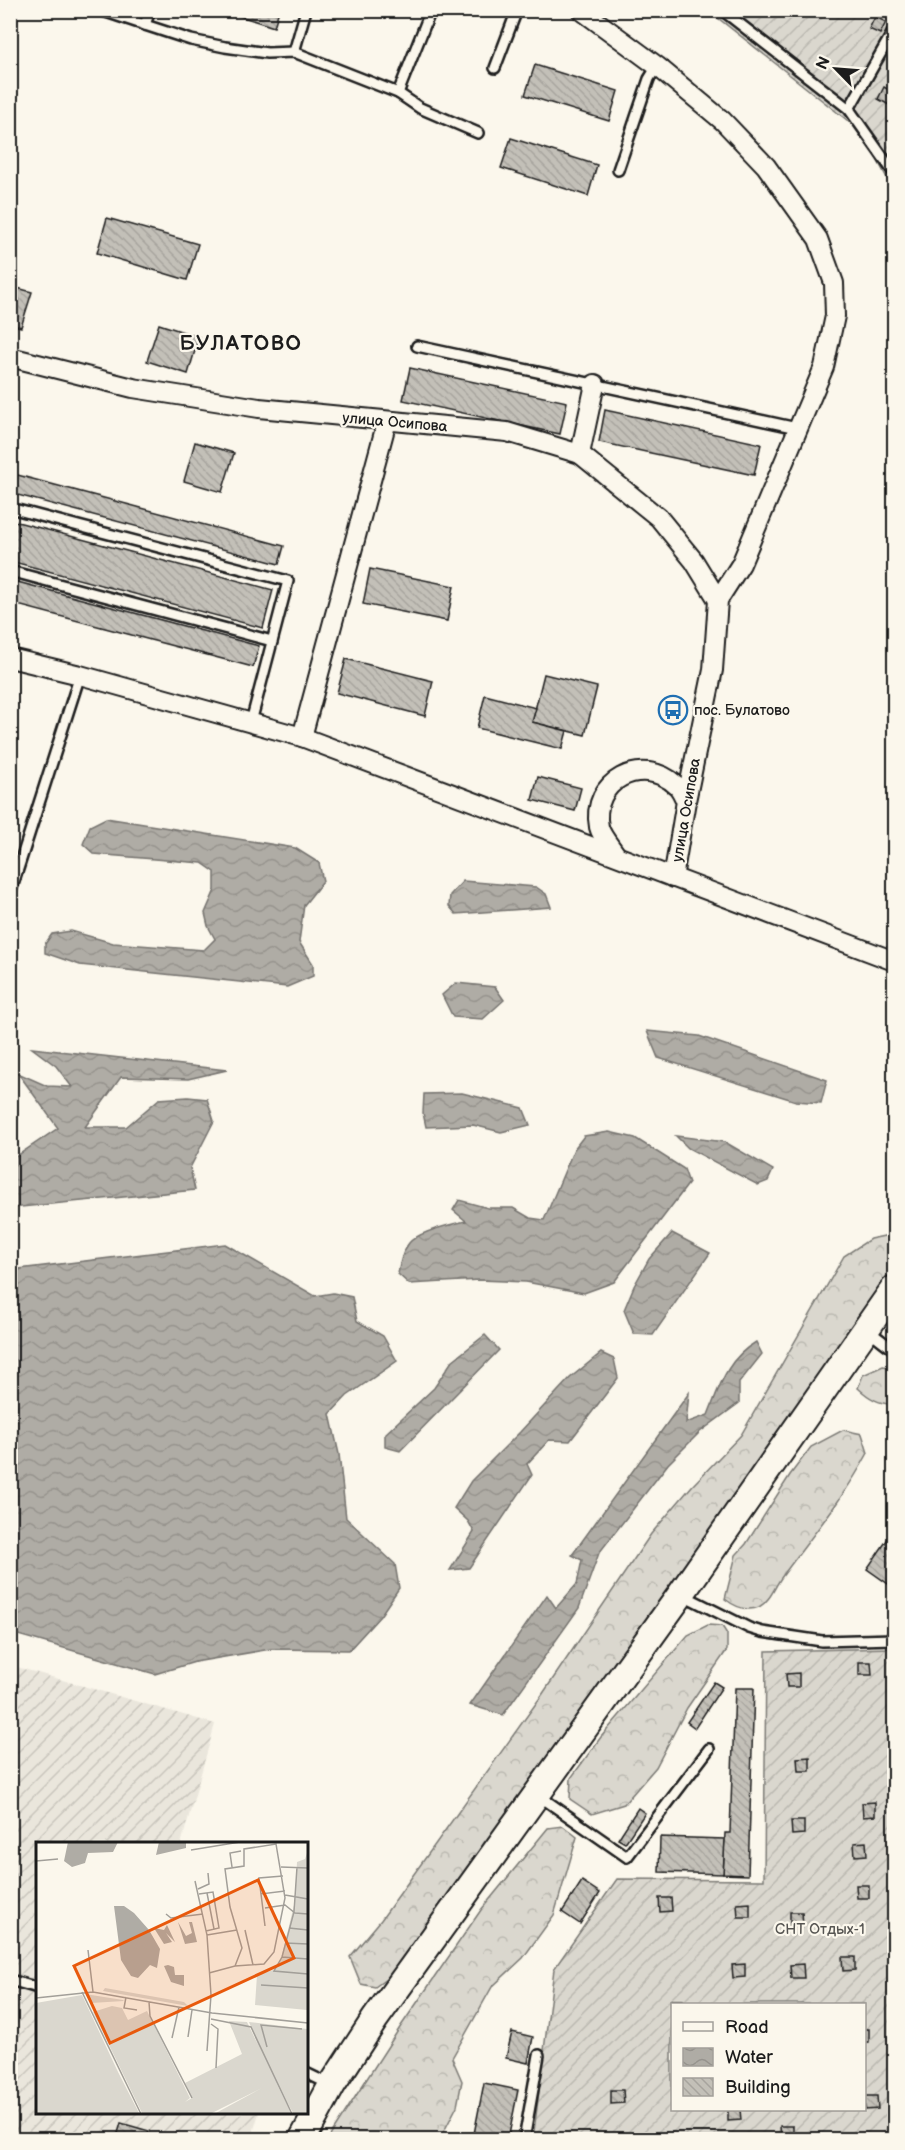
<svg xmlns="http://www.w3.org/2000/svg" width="905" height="2150" font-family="'Balsamiq Sans',sans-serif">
	<defs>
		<pattern id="industrial-furrows" width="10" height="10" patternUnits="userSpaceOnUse" patternTransform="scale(1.5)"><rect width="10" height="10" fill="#eae6dc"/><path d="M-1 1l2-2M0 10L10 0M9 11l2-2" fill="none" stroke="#c8c5bc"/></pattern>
		<pattern id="forest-crowns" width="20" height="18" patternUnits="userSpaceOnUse" patternTransform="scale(1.5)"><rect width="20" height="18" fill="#dad7ce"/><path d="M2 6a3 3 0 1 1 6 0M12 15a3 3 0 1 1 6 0" fill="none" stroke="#bab8b0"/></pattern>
		<pattern id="garden-furrows" width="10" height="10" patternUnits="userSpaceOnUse" patternTransform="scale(1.5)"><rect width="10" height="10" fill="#dad7ce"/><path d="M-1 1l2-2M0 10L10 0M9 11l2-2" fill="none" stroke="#bab8b0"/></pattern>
		<pattern id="water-waves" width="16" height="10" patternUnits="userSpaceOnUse" patternTransform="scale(1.5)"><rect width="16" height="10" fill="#afaca5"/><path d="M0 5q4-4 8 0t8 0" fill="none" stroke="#96938d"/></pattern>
		<pattern id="building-back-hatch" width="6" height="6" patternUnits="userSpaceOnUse" patternTransform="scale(1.5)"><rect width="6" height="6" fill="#c3c0b8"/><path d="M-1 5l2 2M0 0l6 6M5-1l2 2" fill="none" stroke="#a7a49e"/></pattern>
	</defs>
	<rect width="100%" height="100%" fill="#fbf7ec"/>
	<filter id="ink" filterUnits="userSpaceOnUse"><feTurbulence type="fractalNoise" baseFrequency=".0167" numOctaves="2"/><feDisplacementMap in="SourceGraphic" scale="12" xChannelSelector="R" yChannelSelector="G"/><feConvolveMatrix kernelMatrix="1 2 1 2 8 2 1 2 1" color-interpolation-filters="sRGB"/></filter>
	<g filter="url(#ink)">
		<!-- industrial -->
		<path fill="url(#industrial-furrows)" d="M10,1665L215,1724L181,1844H38V2112L259,2113L251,2139H11Z"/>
		<!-- forest -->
		<g fill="url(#forest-crowns)" stroke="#7b7a75" stroke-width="1.5">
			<path d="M894,1234V1273L761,1466L397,1971L375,1987L361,1984L350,1957L381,1920L542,1695L651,1534L692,1486L741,1435L844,1256L870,1239Z"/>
			<path d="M883,1366L894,1368V1405C878,1403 870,1399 858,1388L863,1375Z"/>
			<path d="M843,1430L862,1434L868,1453C844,1498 811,1537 781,1578C774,1588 770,1601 759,1607C747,1612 734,1606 725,1599L736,1555L746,1544L790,1475L811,1447Z"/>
			<path d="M708,1625L722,1626L727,1634V1650L687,1708L656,1767L624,1804L592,1814L570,1799L571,1778L601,1737L688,1635Z"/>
			<path d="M563,1826L577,1837L554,1915L523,1958L492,1987L452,2058L462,2081L457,2106L440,2139H328L401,2026L481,1910L548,1828Z"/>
		</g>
		<!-- garden -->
		<g fill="url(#garden-furrows)" stroke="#7b7a75" stroke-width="1.5" fill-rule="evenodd">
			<path d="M709,11H894V191L862,132Z"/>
			<path d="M894,1648V2139L533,2140L554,1969L617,1879L764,1880L766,1651ZM672,2004H864V2110H672Z"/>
		</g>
		<!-- water -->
		<g fill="url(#water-waves)" stroke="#74726e" stroke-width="1.5">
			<path d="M106,818L295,848L319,863L323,881L304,905L299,942L313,964V976L287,987L80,965L45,953V944L52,934L71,931L113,943L204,950L215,939L208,926L205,913L215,890V872L202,863L94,854L83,844L90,826Z"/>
			<path d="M463,881L536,887L546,894L551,907L456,914L449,906L450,895Z"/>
			<path d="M456,983L495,987L504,1000L483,1019L453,1017L442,995Z"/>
			<path d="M647,1031L699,1036L827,1080L821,1103L796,1101L658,1058Z"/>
			<path d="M32,1048L227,1070L188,1079L121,1077L85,1127H126L159,1099L188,1097L207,1099L214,1121L190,1168L195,1190L11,1208V1160L58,1128L18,1073L47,1086L72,1087L56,1066Z"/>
			<path d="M462,1093L523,1108L530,1125L501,1132L473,1125L426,1127L423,1113L424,1094Z"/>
			<path d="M609,1132L635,1138L684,1169L689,1183L614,1282L584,1293L526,1282L479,1280L409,1284L398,1274C400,1263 402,1252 409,1243C418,1232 452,1224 466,1221L453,1210L459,1200L488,1208H513L530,1218L544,1220L574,1149L584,1136Z"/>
			<path d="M676,1136L725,1142L773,1170L768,1181L758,1185L688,1148Z"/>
			<path d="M672,1233L710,1253L653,1335L634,1334L624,1310L634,1286L649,1259Z"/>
			<path d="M225,1244L315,1296L333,1293L352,1297L357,1321L383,1336L397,1361L347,1396L330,1414L339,1454L346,1518L395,1564L399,1588L380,1616L349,1650L271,1649L195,1662L155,1674L11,1633V1270Z"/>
			<path d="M485,1335L499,1350L400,1451L385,1447V1434L434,1388L452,1361Z"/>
			<path d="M756,1342L762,1354L739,1383V1403L700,1432L668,1464L599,1553L579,1608L503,1715L470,1705L547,1595L556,1608L577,1584L582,1560L572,1555L689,1393L686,1423L708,1415C720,1385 727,1359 756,1342Z"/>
			<path d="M601,1353L614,1359L618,1378L570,1441L549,1440L527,1464L532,1475L469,1568L450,1570L474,1532L468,1521L454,1508L471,1481L520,1432L570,1378Z"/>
		</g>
		<!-- building -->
		<g fill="url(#building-back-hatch)" stroke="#1c1c1c" stroke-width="1.5">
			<path d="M221,10H279L274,27Z"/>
			<path d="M875,17L886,22L880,34L869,29Z"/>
			<path d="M535,65L618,91L609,121L525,95Z"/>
			<path d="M884,87L894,93L889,105L878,99Z"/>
			<path d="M511,138L597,165L588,196L501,168Z"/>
			<path d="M107,218L198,244L187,280L97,253Z"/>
			<path d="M10,286L32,292L21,327L10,324Z"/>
			<path d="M159,324L199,337L188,374L147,361Z"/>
			<path d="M410,368L567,402L560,434L403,400Z"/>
			<path d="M605,410L761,444L754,475L599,442Z"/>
			<path d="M195,442L234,453L222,492L184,481Z"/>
			<path d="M10,473L284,546L279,564L10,493Z"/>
			<path d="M10,520L273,590L263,628L10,561Z"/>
			<path d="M370,569L454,586L447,621L363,604Z"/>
			<path d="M10,580L259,646L253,667L10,603Z"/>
			<path d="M346,659L433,681L425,716L337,693Z"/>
			<path d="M544,674L597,687L585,735L532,722Z"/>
			<path d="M485,695L536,708L532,722L567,731L562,749L477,728Z"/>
			<path d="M538,777L581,788L575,811L532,800Z"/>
			<path d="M894,1530V1588L867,1569Z"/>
			<path d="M859,1662H871L872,1675H859Z"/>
			<path d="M799,1673V1687H787L786,1674Z"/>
			<path d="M714,1682L722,1687L695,1728L687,1722Z"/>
			<path d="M735,1688H754L748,1875L723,1874L725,1833H730Z"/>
			<path d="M810,1757V1771H798L797,1758Z"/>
			<path d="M875,1802V1816L863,1817L862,1803Z"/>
			<path d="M638,1808L645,1813L625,1843L618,1839Z"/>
			<path d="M791,1821H804V1834L792,1835Z"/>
			<path d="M660,1837L725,1839L723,1874L659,1872Z"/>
			<path d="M866,1842L867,1855L855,1856L854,1843Z"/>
			<path d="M582,1881L600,1893L580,1924L562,1912Z"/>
			<path d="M856,1885H869V1898H857Z"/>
			<path d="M659,1898H671L672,1911L660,1912Z"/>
			<path d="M750,1903V1917H738L737,1904Z"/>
			<path d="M790,1912H802L803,1925L790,1926Z"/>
			<path d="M842,1957H855V1970L843,1971Z"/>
			<path d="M745,1964V1977L733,1978L732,1965Z"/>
			<path d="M803,1964L804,1978H791L790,1965Z"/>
			<path d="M671,2000H683L684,2004H672V2014Z"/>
			<rect x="864" y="2029" width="5" height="13"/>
			<path d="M512,2032L533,2037L528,2063L506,2058Z"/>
			<path d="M484,2083L518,2090L508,2140L473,2139Z"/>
			<path d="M611,2090H623L624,2103L611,2104Z"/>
			<path d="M864,2096H877L878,2109L865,2110Z"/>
			<path d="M728,2110H740L741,2120L728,2121Z"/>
			<path d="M121,2123L149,2131L146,2140H116Z"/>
			<path d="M780,2126H793V2139H781Z"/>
		</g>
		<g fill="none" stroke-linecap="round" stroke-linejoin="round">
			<!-- lane casing -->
			<g stroke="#1c1c1c" stroke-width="14">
				<g id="lane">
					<path d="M100,10L145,25L150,10"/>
					<path d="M722,10L849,109L894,173"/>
					<path d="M145,25L191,40L225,47L267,53L294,52L398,93L420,108L478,133"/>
					<path d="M294,52L306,10"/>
					<path d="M495,68L517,10"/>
					<path d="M398,93L431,10"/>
					<path d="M849,109L894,30"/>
					<path d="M618,170L649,79L657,66"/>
					<path d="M417,346L797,428"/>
					<path d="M10,508L288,581L251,722"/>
					<path d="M10,571L272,641"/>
					<path d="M10,894L80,675"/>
					<path d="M868,1330L894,1350"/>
					<path d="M683,1595L749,1628L762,1632L822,1641L894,1639"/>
					<path d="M538,1795L627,1857L709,1749"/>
					<path d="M10,1980L38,1988"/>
					<path d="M306,2073L331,2085"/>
					<path d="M524,2140L539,2055"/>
				</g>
			</g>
			<!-- street casing -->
			<g stroke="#1c1c1c" stroke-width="22">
				<g id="street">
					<path d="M581,10L657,66L723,121L766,166L818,239L834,283L835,316L824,367L741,564L718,600L713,670L686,801L673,878"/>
					<path d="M10,357L133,388L259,408L507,432L580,454L659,518L694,561L718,600"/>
					<path d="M580,454L595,384"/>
					<path d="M10,658L80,675L302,737L894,961"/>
					<path d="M302,737L387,421"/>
					<path d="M616,855C611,847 601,836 599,827C590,781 642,754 676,785C681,789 683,796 686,801"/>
				</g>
			</g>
			<!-- secondary casing -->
			<g stroke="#1c1c1c" stroke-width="30">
				<path id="secondary" d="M302,2140L332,2085L375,2019L681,1594L894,1289"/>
			</g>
			<!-- lane -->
			<use href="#lane" stroke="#fbf7ec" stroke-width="9"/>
			<!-- street -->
			<use href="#street" stroke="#fbf7ec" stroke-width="18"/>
			<!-- secondary -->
			<use href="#secondary" stroke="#fbf7ec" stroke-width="26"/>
		</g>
	</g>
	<!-- icons -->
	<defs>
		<g id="bus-ring" transform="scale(1.5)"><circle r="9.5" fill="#fbf7ec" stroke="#1f6fb2" stroke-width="1.5"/><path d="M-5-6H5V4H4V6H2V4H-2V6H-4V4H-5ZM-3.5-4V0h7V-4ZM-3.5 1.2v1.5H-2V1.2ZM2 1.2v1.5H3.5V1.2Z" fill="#1f6fb2"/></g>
	</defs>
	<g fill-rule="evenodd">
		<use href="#bus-ring" x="673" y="710"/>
	</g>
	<g text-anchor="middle" stroke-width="4.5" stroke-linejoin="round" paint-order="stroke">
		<!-- street labels -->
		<g font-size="15" fill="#1c1c1c" stroke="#fbf7ec">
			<text transform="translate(395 422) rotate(5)" y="5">улица Осипова</text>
			<text transform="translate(686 810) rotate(-80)" y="5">улица Осипова</text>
		</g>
		<!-- poi labels -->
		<g font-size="15" fill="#1c1c1c" stroke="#fbf7ec" text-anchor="start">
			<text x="694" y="715">пос. Булатово</text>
		</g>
		<!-- park labels -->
		<g font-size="15" fill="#555451" stroke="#fbf7ec">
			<text x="820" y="1934">СНТ Отдых-1</text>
		</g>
		<!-- district labels -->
		<g font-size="21" font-weight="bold" letter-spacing="1.5" fill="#1c1c1c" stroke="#fbf7ec">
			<text x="241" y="350">БУЛАТОВО</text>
		</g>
	</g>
	<!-- overview -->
	<g transform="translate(36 1842)">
		<rect width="272" height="272" fill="#fbf7ec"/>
		<path d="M69,146L148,160L152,164L67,149ZM49,152L87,158L88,159L55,161Z" fill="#dad7ce"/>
		<path d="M271,11V168L219,163L221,133L237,128L245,117L259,59L261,20L269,17ZM46,153L82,230L103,271L0,272V161ZM76,164L86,166L92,178L111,169L154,256L149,260L156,256L149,241L206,212L193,179L211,180L255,271H180L226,246L176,271H106L57,170ZM213,180L271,187V271H257L228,218Z" fill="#dad7ce"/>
		<path d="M32,0H82L77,10L52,11L49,21L36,25L28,19ZM123,0H150V6L120,13ZM78,64H88L98,71L113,88L124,107L121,126L114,123L102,136L95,134L85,118ZM142,80L150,94L156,91L153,80H156L161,100L149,102ZM131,83L139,100L130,91L136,100L128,102L118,86L128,88ZM132,123L138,125L139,133H148V144L135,140L128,124Z" fill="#afaca5"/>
		<path fill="none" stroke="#a29f99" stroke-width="1.5" d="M155,8L204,0M0,19L22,17M196,25L194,11L205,9M245,25L272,26M261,25L258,70L246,115L238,129L272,132M247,34L223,36L225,52L249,49M159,39L171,93L175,153L171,209M162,47L173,42L172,31M171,51L178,87M163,52L177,50L183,86L170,89M225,52L229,84M249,53L272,57M229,66L249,63L259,71L272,72M130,72L135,76L167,72M253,86L272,88M209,88L217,123M171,93L201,88M249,101L272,102M52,108L57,150M246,115L272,117M173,131L199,124L228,122L238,110L249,56L240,2L208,7V24L189,27L194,65L206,106L199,124M225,143L272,146M46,150L105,272M90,155L88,166L101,168M0,156L57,150L176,171L272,181M113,160L114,174L156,256M175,177L215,185L256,272M175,182L182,187L180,226M152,195L156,168M136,196L143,165M231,205L225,183L266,187"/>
		<path fill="#e8590c" fill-opacity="0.15" stroke="#e8590c" stroke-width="3" d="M222,38L258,116L74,201L38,124Z"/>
		<rect width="272" height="272" fill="none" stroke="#1c1c1c" stroke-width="3"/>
	</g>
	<!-- margin -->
	<rect width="905" height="2150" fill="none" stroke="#fbf7ec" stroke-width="36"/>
	<rect x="18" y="18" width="869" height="2114" fill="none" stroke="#1c1c1c" stroke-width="2" filter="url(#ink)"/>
	<!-- legend -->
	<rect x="671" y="2003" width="195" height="108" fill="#fbf7ec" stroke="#a29f99" stroke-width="1.5"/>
	<rect x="683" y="2022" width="30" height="9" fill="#fbf7ec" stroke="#a29f99" stroke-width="1.5"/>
	<text x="725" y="2033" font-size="18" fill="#1c1c1c">Road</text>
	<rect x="683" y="2048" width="30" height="18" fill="url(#water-waves)" stroke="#a29f99" stroke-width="1.5"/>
	<text x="725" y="2063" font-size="18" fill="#1c1c1c">Water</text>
	<rect x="683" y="2078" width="30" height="18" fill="url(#building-back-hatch)" stroke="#a29f99" stroke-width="1.5"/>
	<text x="725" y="2093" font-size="18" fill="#1c1c1c">Building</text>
	<!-- north arrow -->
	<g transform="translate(836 69) rotate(295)" stroke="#fbf7ec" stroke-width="4.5" paint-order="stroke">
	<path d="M0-4.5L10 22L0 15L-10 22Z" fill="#1c1c1c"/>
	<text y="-9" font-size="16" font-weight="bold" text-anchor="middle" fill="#1c1c1c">N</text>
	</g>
</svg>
